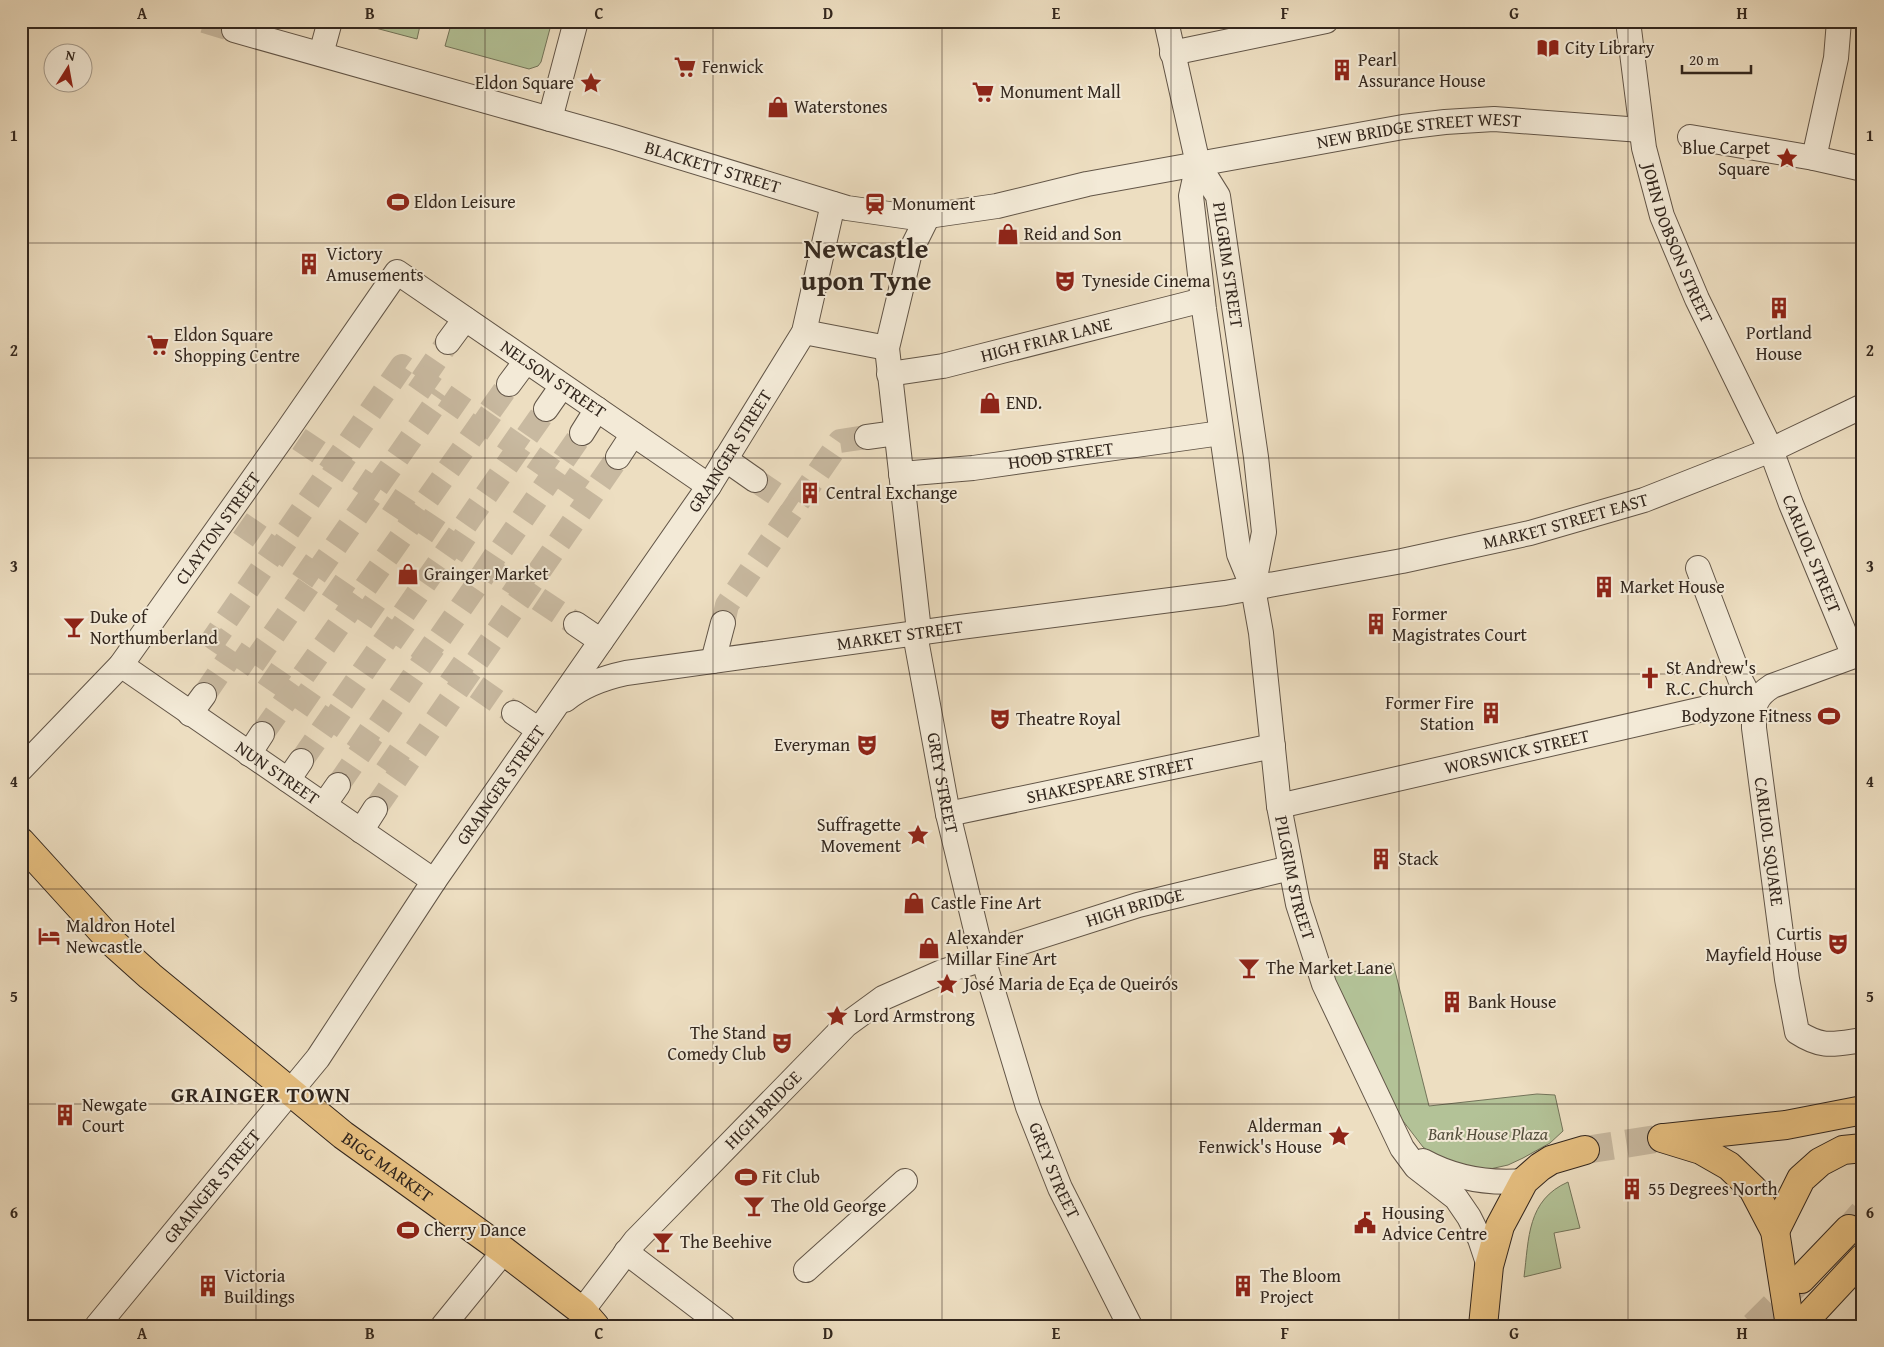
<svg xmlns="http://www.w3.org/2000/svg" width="1884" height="1347" font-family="'Gentium Book Plus',serif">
	<rect width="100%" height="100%" fill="#eddec1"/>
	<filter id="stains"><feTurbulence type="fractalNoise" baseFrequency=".004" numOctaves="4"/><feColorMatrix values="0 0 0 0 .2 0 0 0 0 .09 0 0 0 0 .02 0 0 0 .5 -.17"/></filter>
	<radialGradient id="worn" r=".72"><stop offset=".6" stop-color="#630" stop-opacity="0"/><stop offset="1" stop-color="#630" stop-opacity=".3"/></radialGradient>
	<!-- green -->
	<g fill="#b3c297" stroke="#73745a">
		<path d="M349,21H421L417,39Z"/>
		<path d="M452,21H552L541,62L538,66L529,69L445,46Z"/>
		<path d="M1393,963L1429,1106L1537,1094L1555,1095L1563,1131L1550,1143L1523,1158L1508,1165L1490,1169L1472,1170L1434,1155L1423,1147L1400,1117L1325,978Z"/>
		<path d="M1568,1182L1580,1228L1554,1233L1561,1268L1524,1277C1529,1238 1527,1200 1568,1182Z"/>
	</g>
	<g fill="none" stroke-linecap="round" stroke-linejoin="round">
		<!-- minor-tunnel -->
		<g stroke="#c8b9a0" stroke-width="24" stroke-dasharray="24 12" stroke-linecap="butt">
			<path d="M204,21L234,30"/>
			<path d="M422,380L448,342"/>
			<path d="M299,439L576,624"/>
			<path d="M755,480L795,507"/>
			<path d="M240,523L514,713"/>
			<path d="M723,623L727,605L840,441L867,437"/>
			<path d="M253,664L442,394"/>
			<path d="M204,695L234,651"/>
			<path d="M262,734L509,384"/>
			<path d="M301,761L546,409"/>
			<path d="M403,768L214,638L402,366L591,497"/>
			<path d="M338,785L582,433"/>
			<path d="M375,809L618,457"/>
		</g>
		<!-- major-tunnel -->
		<path stroke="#c8b9a0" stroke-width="28" stroke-dasharray="28 14" stroke-linecap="butt" d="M1585,1150L1656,1139"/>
		<!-- highway-tunnel -->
		<g stroke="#c8b9a0" stroke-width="28" stroke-dasharray="28 14" stroke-linecap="butt">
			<path d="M1849,1229L1863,1213"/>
			<path d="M1754,1326L1799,1281"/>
		</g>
		<!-- minor casing -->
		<g stroke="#625547" stroke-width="26">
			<g id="minor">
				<path id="s1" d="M1166,21L1198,164L1218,196L1256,457L1264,532L1253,588"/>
				<path id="s2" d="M1628,21L1644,148L1662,216L1697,299L1771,450L1791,504L1854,656"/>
				<path id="s3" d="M234,30L614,137L847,208L910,217L928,216L997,206L1087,184L1403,127L1445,122L1494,119L1641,130"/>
				<path d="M1172,53L1326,21"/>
				<path d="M321,54L330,21"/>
				<path d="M550,119L576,21"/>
				<path d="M1690,137L1814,158L1863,169"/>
				<path d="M1814,158L1836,58L1839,21"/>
				<path id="s4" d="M1198,164L1191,196L1204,309L1239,554L1253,588L1261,633L1279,806L1298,904L1324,984L1402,1148L1416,1167L1456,1198L1469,1217L1480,1239L1489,1266"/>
				<path id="s5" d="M928,216L910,252L887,348L918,622L917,645L948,814L982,955L1028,1107L1060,1188L1130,1326"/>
				<path d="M804,332L887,348"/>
				<path d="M448,342L465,319"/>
				<path id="s6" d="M889,374L943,366L1203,300"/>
				<path d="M509,384L526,361"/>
				<path d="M546,409L562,386"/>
				<path d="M582,433L597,409"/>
				<path d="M867,437L896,433"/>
				<path d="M618,457L633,434"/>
				<path d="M725,459L755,480"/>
				<path id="s7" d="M901,474L973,468L1221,433"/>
				<path d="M576,624L601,641"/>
				<path id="s8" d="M1863,654L1854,656L1772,686C1753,698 1754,707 1754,728L1787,979L1797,1032C1823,1049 1834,1044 1863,1040"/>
				<path d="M713,661L723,623"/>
				<path id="s9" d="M121,665L434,881"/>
				<path id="s10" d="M565,700C583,685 603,678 626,673L960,627L1225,593L1402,561L1530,533L1644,500L1771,450L1863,406"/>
				<path d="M514,713L539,730"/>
				<path d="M190,714L204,695"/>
				<path d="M249,754L262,734"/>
				<path id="s11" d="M21,769L121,665L287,431L397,272L709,486"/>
				<path d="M288,780L301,761"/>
				<path d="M324,805L338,785"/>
				<path id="s12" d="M1279,806L1716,706H1754L1740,679L1698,568"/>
				<path id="s13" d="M948,814L1273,746"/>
				<path d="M361,831L375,809"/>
				<path id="s14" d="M982,955L1138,905L1290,868"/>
				<path d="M1423,1161C1454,1178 1489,1184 1524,1181"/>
				<path d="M626,1252L723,1326"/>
				<path d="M806,1270L905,1181"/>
				<path id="s15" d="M582,1311L635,1241L846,1025L883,998L942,972L983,959"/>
				<path id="s16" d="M97,1326L318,1058L434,881L709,486L804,332L833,204"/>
				<path d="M443,1326L504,1251"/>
			</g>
		</g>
		<!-- major casing -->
		<g stroke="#33271e" stroke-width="30">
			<g id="major">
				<path id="s17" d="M21,842L111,941L150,976L343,1135L504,1251L582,1311L595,1326"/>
				<path d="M1662,1138L1701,1150L1729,1166L1753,1189L1775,1231L1790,1326"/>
				<path d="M1483,1326L1489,1266L1500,1226L1524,1181L1540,1167L1551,1160L1585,1150"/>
			</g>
		</g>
		<!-- highway casing -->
		<g stroke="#33271e" stroke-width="30">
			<g id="highway">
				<path d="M1665,1138L1786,1125L1863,1110"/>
				<path d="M1775,1231L1801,1179L1820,1162L1843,1150L1863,1148"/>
				<path d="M1801,1279L1849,1229"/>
				<path d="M1809,1316L1863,1258"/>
			</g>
		</g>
		<!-- minor -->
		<use href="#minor" stroke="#f3ead7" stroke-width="24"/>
		<!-- major -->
		<use href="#major" stroke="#e6bf80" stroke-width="28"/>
		<!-- highway -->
		<use href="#highway" stroke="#e6bf80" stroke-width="28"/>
	</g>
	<!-- grid -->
	<path fill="none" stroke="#33271e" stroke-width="1" stroke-opacity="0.55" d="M256,21V1326M485,21V1326M713,21V1326M942,21V1326M1171,21V1326M1399,21V1326M1628,21V1326M21,243H1863M21,458H1863M21,674H1863M21,889H1863M21,1104H1863"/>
	<!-- icons -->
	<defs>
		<g id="library-bare" transform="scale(1.725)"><path d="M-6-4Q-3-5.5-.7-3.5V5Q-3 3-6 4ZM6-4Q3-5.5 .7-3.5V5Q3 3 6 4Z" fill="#8f2418" stroke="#f3ead7" stroke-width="2.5" paint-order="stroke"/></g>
		<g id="supermarket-bare" transform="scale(1.725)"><path d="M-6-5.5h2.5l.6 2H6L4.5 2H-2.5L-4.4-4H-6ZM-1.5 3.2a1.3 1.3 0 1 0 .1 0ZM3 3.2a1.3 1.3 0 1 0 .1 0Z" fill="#8f2418" stroke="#f3ead7" stroke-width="2.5" paint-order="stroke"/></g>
		<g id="building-bare" transform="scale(1.725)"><path d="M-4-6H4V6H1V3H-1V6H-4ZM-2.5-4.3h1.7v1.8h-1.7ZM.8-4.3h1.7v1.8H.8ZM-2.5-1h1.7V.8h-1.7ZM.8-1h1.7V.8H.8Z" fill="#8f2418" stroke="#f3ead7" stroke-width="2.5" paint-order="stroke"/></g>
		<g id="sight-bare" transform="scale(1.725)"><path d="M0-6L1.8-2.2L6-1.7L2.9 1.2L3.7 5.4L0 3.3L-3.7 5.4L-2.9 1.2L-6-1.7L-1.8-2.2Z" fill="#8f2418" stroke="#f3ead7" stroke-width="2.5" paint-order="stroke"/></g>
		<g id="shop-bare" transform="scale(1.725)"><path d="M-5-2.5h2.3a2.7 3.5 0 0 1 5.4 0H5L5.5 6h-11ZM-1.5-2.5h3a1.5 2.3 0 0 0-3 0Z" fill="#8f2418" stroke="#f3ead7" stroke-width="2.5" paint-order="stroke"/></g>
		<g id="stadium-bare" transform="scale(1.725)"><path d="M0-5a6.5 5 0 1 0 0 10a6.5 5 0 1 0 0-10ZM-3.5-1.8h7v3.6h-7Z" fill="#8f2418" stroke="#f3ead7" stroke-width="2.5" paint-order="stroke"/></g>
		<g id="station-bare" transform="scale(1.725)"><path d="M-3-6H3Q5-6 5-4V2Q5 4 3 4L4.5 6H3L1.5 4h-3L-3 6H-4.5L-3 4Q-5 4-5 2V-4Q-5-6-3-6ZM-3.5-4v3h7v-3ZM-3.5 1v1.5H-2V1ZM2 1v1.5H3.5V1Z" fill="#8f2418" stroke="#f3ead7" stroke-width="2.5" paint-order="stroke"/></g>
		<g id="theatre-bare" transform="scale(1.725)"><path d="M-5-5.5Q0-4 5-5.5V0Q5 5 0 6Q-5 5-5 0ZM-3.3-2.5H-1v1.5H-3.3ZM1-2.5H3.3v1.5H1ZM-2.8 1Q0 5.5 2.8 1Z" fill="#8f2418" stroke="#f3ead7" stroke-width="2.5" paint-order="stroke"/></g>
		<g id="bar-bare" transform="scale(1.725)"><path d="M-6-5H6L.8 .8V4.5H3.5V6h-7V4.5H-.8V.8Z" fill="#8f2418" stroke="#f3ead7" stroke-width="2.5" paint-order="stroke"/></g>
		<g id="church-bare" transform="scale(1.725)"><path d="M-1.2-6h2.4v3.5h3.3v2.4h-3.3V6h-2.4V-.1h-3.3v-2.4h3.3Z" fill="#8f2418" stroke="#f3ead7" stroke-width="2.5" paint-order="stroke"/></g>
		<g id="hotel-bare" transform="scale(1.725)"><path d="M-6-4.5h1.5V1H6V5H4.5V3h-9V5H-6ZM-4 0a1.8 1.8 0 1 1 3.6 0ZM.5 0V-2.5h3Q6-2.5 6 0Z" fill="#8f2418" stroke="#f3ead7" stroke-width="2.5" paint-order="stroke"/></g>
		<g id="civic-bare" transform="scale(1.725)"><path d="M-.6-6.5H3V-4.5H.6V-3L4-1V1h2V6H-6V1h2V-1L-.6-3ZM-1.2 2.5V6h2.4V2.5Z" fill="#8f2418" stroke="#f3ead7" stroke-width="2.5" paint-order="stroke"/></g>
	</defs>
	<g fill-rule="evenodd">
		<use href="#library-bare" x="1548" y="48"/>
		<use href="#supermarket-bare" x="685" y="67"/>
		<use href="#building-bare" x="1342" y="70"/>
		<use href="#sight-bare" x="591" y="83"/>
		<use href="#supermarket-bare" x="983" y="92"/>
		<use href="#shop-bare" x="778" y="107"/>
		<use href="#sight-bare" x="1787" y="158"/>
		<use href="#stadium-bare" x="398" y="202"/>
		<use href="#station-bare" x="875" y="204"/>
		<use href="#shop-bare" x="1008" y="234"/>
		<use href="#building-bare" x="309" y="264"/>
		<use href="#theatre-bare" x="1065" y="281"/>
		<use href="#building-bare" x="1779" y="308"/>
		<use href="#supermarket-bare" x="158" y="345"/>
		<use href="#shop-bare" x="990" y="403"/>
		<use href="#building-bare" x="810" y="493"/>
		<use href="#shop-bare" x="408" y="574"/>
		<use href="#building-bare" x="1604" y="587"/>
		<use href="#building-bare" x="1376" y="624"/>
		<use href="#bar-bare" x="74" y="627"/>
		<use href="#church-bare" x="1650" y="678"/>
		<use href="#building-bare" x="1491" y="713"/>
		<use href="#stadium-bare" x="1829" y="716"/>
		<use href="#theatre-bare" x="1000" y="719"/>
		<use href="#theatre-bare" x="867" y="745"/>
		<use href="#sight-bare" x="918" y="835"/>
		<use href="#building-bare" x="1381" y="859"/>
		<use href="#shop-bare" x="914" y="903"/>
		<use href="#hotel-bare" x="49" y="936"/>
		<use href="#theatre-bare" x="1838" y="944"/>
		<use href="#shop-bare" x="929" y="948"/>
		<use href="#bar-bare" x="1249" y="968"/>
		<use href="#sight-bare" x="947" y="984"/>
		<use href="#building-bare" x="1452" y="1002"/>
		<use href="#sight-bare" x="837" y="1016"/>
		<use href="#theatre-bare" x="782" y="1043"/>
		<use href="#building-bare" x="65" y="1115"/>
		<use href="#sight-bare" x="1339" y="1136"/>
		<use href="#stadium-bare" x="746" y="1177"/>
		<use href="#building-bare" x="1632" y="1189"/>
		<use href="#bar-bare" x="754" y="1206"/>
		<use href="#civic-bare" x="1365" y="1223"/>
		<use href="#stadium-bare" x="408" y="1230"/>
		<use href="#bar-bare" x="663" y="1242"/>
		<use href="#building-bare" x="208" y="1286"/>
		<use href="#building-bare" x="1243" y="1286"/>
	</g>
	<g text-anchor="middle" stroke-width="4" stroke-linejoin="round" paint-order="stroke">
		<!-- poi labels -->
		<g font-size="18" fill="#33271e" stroke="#f3ead7" text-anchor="start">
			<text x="1565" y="54">City Library</text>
			<text x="1358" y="66">Pearl<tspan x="1358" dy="21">Assurance House</tspan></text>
			<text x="702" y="73">Fenwick</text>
			<text x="574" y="89" text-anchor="end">Eldon Square</text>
			<text x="1000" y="98">Monument Mall</text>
			<text x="794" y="113">Waterstones</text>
			<text x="1770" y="154" text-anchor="end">Blue Carpet<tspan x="1770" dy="21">Square</tspan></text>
			<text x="414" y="208">Eldon Leisure</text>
			<text x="892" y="210">Monument</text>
			<text x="1024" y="240">Reid and Son</text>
			<text x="326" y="260">Victory<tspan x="326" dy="21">Amusements</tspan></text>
			<text x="1082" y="287">Tyneside Cinema</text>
			<text x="1779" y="339" text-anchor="middle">Portland<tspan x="1779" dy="21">House</tspan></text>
			<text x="174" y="341">Eldon Square<tspan x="174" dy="21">Shopping Centre</tspan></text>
			<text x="1006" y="409">END.</text>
			<text x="826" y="499">Central Exchange</text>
			<text x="424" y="580">Grainger Market</text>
			<text x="1620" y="593">Market House</text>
			<text x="1392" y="620">Former<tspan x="1392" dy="21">Magistrates Court</tspan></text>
			<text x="90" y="623">Duke of<tspan x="90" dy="21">Northumberland</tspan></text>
			<text x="1666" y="674">St Andrew's<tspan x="1666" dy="21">R.C. Church</tspan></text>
			<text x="1474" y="709" text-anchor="end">Former Fire<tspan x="1474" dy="21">Station</tspan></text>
			<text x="1812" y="722" text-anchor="end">Bodyzone Fitness</text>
			<text x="1016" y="725">Theatre Royal</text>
			<text x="850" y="751" text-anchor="end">Everyman</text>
			<text x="901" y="831" text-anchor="end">Suffragette<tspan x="901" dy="21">Movement</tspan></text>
			<text x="1398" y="865">Stack</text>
			<text x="931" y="909">Castle Fine Art</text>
			<text x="66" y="932">Maldron Hotel<tspan x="66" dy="21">Newcastle</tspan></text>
			<text x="1822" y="940" text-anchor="end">Curtis<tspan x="1822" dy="21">Mayfield House</tspan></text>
			<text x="946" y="944">Alexander<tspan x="946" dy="21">Millar Fine Art</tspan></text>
			<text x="1266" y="974">The Market Lane</text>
			<text x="964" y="990">José Maria de Eça de Queirós</text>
			<text x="1468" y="1008">Bank House</text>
			<text x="854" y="1022">Lord Armstrong</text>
			<text x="766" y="1039" text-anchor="end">The Stand<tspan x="766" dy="21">Comedy Club</tspan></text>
			<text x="82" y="1111">Newgate<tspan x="82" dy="21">Court</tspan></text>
			<text x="1322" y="1132" text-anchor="end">Alderman<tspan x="1322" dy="21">Fenwick's House</tspan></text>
			<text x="762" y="1183">Fit Club</text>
			<text x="1648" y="1195">55 Degrees North</text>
			<text x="771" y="1212">The Old George</text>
			<text x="1382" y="1219">Housing<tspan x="1382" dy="21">Advice Centre</tspan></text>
			<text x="424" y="1236">Cherry Dance</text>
			<text x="680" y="1248">The Beehive</text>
			<text x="224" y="1282">Victoria<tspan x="224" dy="21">Buildings</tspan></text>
			<text x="1260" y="1282">The Bloom<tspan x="1260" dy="21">Project</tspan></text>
		</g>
		<!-- street labels -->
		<g font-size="18" fill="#33271e" stroke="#f3ead7">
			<text dy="6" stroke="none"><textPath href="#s3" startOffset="1219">NEW BRIDGE STREET WEST</textPath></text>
			<text dy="6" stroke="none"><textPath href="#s3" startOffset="498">BLACKETT STREET</textPath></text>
			<text dy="6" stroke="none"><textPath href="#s2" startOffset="229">JOHN DOBSON STREET</textPath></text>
			<text dy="6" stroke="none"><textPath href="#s1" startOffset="254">PILGRIM STREET</textPath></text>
			<text dy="6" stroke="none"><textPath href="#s6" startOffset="161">HIGH FRIAR LANE</textPath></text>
			<text dy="6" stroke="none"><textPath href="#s11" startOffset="814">NELSON STREET</textPath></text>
			<text dy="6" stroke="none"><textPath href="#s16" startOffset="1081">GRAINGER STREET</textPath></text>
			<text dy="6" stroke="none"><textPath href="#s7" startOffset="161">HOOD STREET</textPath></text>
			<text dy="6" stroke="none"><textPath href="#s10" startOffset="1020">MARKET STREET EAST</textPath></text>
			<text dy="6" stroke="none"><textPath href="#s11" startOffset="312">CLAYTON STREET</textPath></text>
			<text dy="6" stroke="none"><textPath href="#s2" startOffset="568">CARLIOL STREET</textPath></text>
			<text dy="6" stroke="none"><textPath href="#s10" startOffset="344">MARKET STREET</textPath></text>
			<text dy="6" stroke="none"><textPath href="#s12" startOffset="244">WORSWICK STREET</textPath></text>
			<text dy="6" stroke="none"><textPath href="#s9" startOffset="190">NUN STREET</textPath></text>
			<text dy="6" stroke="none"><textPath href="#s13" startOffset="166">SHAKESPEARE STREET</textPath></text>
			<text dy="6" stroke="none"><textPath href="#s5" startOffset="578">GREY STREET</textPath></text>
			<text dy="6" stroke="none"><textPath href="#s16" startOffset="676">GRAINGER STREET</textPath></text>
			<text dy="6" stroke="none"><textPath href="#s8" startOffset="260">CARLIOL SQUARE</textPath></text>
			<text dy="6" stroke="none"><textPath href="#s4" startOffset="724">PILGRIM STREET</textPath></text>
			<text dy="6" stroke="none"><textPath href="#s14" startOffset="160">HIGH BRIDGE</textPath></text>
			<text dy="6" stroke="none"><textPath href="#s15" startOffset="271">HIGH BRIDGE</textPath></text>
			<text dy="6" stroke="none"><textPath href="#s17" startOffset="491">BIGG MARKET</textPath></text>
			<text dy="6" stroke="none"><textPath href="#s5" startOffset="982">GREY STREET</textPath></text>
			<text dy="6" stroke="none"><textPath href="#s16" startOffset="181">GRAINGER STREET</textPath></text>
		</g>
		<!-- park labels -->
		<g font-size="18" font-style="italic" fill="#534e3c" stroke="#f3ead7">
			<text x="1488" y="1140">Bank House Plaza</text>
		</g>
		<!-- district labels -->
		<g font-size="22" font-weight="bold" letter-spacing="1" fill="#33271e" stroke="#f3ead7">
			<text x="261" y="1102">GRAINGER TOWN</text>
		</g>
		<!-- town labels -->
		<g font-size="28" font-weight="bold" fill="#33271e" stroke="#f3ead7">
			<text x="866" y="258">Newcastle<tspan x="866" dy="32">upon Tyne</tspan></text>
		</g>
	</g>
	<!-- margin -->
	<rect width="1884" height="1347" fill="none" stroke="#eddec1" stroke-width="55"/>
	<!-- north arrow -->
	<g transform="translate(68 68) rotate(11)"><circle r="24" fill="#f3ead7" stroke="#a69c8d"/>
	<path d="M0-4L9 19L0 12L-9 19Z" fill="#8f2418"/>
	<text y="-8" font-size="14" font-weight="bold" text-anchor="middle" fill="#33271e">N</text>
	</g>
	<!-- scale -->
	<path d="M1682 65v8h69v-8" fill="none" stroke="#33271e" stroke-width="2.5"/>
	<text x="1689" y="65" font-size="15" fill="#33271e" stroke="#f3ead7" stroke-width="4" paint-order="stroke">20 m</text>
	<rect x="28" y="28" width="1828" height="1292" fill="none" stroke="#33271e" stroke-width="2"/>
	<g font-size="16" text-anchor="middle" font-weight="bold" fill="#33271e">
		<text x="142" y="19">A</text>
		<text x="370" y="19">B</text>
		<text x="599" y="19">C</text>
		<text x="828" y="19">D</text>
		<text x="1056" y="19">E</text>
		<text x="1285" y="19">F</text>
		<text x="1514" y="19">G</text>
		<text x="1742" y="19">H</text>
		<text x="14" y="141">1</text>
		<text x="1870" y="141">1</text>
		<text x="14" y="356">2</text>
		<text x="1870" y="356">2</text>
		<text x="14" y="572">3</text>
		<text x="1870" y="572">3</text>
		<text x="14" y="787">4</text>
		<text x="1870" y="787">4</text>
		<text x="14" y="1002">5</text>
		<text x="1870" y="1002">5</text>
		<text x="14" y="1218">6</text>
		<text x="1870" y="1218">6</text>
		<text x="142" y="1339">A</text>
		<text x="370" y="1339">B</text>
		<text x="599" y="1339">C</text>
		<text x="828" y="1339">D</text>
		<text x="1056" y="1339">E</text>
		<text x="1285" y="1339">F</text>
		<text x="1514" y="1339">G</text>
		<text x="1742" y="1339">H</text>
	</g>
	<rect width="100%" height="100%" filter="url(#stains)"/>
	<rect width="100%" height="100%" fill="url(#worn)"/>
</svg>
